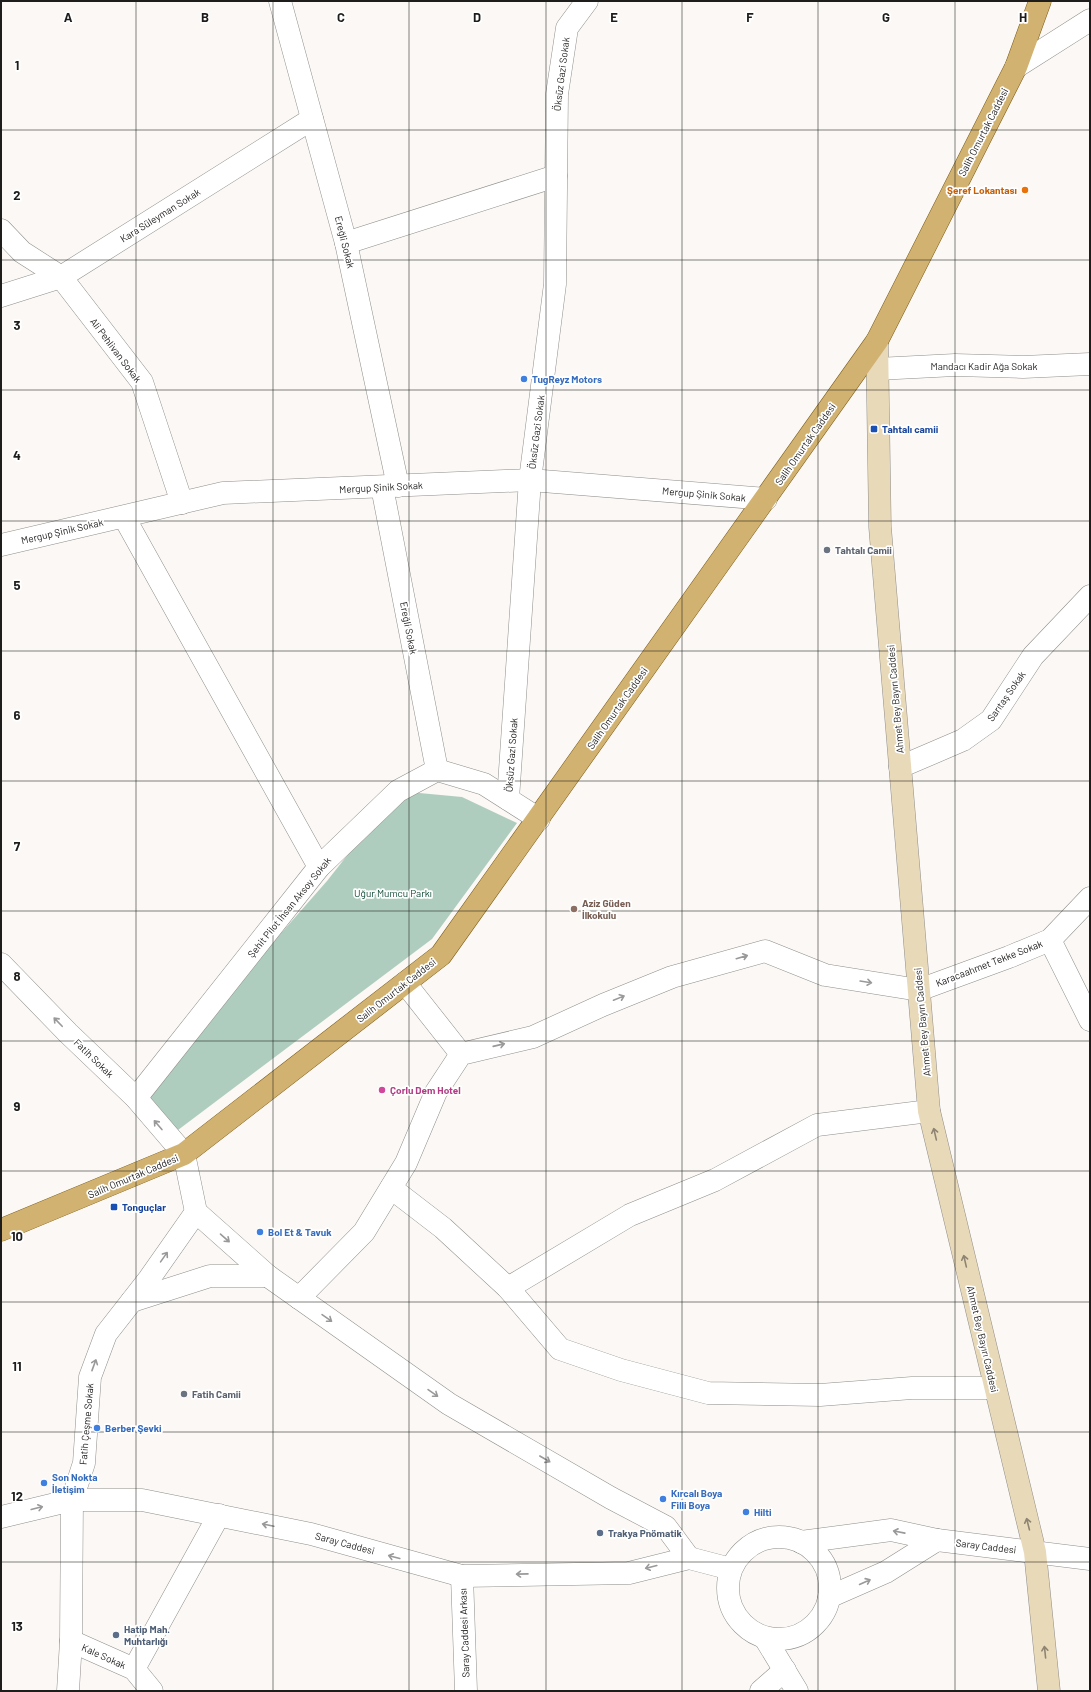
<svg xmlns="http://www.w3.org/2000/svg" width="1091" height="1692" font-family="Barlow,sans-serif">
	<rect width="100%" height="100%" fill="#fbf8f5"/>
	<!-- park -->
	<path fill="#afcdbe" d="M398,791L462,797L517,823L432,939L178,1130L136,1098L327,881Z"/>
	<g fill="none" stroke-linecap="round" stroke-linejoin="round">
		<!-- minor casing -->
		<g stroke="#908e8b" stroke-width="23">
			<g id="minor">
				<path d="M280,1L346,243L398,486"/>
				<path d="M1016,67L1090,20"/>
				<path d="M1,230L22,252L61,277L142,382L182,503"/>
				<path d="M346,243L556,176"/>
				<path d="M1,296L61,277L312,119"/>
				<path d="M877,369L955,365L1023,367L1090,364"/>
				<path d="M382,487L437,770"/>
				<path d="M124,517L319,867"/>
				<path d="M1,545L223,493L530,480L766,499"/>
				<path d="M900,767L963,740L991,720L1033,656L1090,596"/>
				<path d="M508,799L530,480L555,284L557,94L567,28L587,1"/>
				<path d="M1050,940L1090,1020"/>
				<path d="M1,964L68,1033L136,1098L184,1154L196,1212L268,1276L449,1404L611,1498L666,1527L689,1558"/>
				<path d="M405,983L461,1054"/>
				<path d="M136,1098L319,867L398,791L437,770L484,784L539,819"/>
				<path d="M391,1188L443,1228L508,1288L560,1349L621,1370L708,1393L820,1395L912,1388H995"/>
				<path d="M508,1288L630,1215L715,1180L817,1125L929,1111"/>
				<path d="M299,1298L364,1232L406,1163L436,1092L461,1054L533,1037L603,1005L672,977L765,951L825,975L919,990L1009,957L1050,940L1090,898"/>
				<path d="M132,1301L210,1276H268"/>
				<path d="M462,1576L466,1691"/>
				<path d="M765,1638L797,1691"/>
				<path d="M71,1641L134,1669L152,1691"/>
				<path d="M134,1669L219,1515"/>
				<path d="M68,1691L71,1641L72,1500L84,1463L90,1377L106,1334L149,1279L196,1212"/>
				<path d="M761,1691L785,1670"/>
			</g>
		</g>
		<!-- tertiary casing -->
		<g stroke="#908e8b" stroke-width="23">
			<g id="tertiary">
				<path d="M1,1517L72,1500H142L311,1534L462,1576L629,1573L689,1558L731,1569"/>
				<circle cx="779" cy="1588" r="51"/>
				<path d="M801,1542L891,1530L937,1540L1090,1559"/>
				<path d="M829,1597L886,1572L937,1540"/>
			</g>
		</g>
		<!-- secondary casing -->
		<g stroke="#908e8b" stroke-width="23">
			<path id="secondary" d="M877,341L880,527L929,1111L1035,1552L1049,1691"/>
		</g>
		<!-- primary casing -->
		<g stroke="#7e5d16" stroke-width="23">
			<path id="primary" d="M1,1230L184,1154L441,955L877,341L1016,67L1040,1"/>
		</g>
		<!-- minor -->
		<use href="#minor" stroke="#fff" stroke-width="22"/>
		<!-- tertiary -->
		<use href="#tertiary" stroke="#fff" stroke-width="22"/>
		<!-- secondary -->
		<use href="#secondary" stroke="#e8d9b8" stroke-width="22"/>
		<!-- primary -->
		<use href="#primary" stroke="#d1b271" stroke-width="22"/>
	</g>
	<!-- one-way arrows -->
	<defs><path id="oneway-shaft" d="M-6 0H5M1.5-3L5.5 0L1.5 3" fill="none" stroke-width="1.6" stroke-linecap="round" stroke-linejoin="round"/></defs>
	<g stroke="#9a9999">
		<use href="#oneway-shaft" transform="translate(742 957) rotate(-16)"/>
		<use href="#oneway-shaft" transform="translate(866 982) rotate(9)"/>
		<use href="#oneway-shaft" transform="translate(619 998) rotate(-22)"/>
		<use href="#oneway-shaft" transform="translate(58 1022) rotate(-134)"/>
		<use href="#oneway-shaft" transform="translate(499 1045) rotate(-13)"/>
		<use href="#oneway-shaft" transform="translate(158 1125) rotate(-131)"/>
		<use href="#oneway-shaft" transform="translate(225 1238) rotate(41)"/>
		<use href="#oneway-shaft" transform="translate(164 1257) rotate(-55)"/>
		<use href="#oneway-shaft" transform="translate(327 1318) rotate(35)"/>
		<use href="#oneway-shaft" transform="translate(94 1365) rotate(-70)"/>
		<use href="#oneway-shaft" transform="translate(433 1393) rotate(35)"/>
		<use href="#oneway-shaft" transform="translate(545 1459) rotate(30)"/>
		<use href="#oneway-shaft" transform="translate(37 1508) rotate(-14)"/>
		<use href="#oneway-shaft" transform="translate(268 1525) rotate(-168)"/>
		<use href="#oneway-shaft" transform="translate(899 1532) rotate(-169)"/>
		<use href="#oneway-shaft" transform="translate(394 1557) rotate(-165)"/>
		<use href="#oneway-shaft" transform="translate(651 1567) rotate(166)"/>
		<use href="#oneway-shaft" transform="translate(522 1574) rotate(179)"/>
		<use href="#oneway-shaft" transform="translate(865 1582) rotate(-24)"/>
	</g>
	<g stroke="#8d8472">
		<use href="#oneway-shaft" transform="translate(935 1134) rotate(-103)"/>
		<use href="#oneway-shaft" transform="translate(965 1261) rotate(-103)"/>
		<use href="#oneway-shaft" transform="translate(1028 1524) rotate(-104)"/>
		<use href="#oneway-shaft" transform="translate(1045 1652) rotate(-96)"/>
	</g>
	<!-- grid -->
	<path fill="none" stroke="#1e1d1c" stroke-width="1" stroke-opacity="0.55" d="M136,1V1691M273,1V1691M409,1V1691M546,1V1691M682,1V1691M818,1V1691M955,1V1691M1,130H1090M1,260H1090M1,390H1090M1,521H1090M1,651H1090M1,781H1090M1,911H1090M1,1041H1090M1,1171H1090M1,1302H1090M1,1432H1090M1,1562H1090"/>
	<!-- markers -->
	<circle fill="#e8710a" stroke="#fff" stroke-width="1.5" cx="1025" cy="190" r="4"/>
	<g fill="#3f7fe0" stroke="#fff" stroke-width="1.5">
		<circle cx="524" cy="379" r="4"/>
		<circle cx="260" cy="1232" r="4"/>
		<circle cx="97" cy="1428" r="4"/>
		<circle cx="44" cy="1483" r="4"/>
		<circle cx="663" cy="1499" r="4"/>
		<circle cx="746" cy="1512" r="4"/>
	</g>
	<g fill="#1a4fb4" stroke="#fff" stroke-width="1.5">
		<rect x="870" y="425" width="8" height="8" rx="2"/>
		<rect x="110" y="1203" width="8" height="8" rx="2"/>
	</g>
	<g fill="#6b7280" stroke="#fff" stroke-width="1.5">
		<circle cx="827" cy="550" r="4"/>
		<circle cx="184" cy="1394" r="4"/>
	</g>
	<circle fill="#8d6e63" stroke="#fff" stroke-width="1.5" cx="574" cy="909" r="4"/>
	<circle fill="#d1479c" stroke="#fff" stroke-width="1.5" cx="382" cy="1090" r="4"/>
	<g fill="#5c6f8a" stroke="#fff" stroke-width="1.5">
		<circle cx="600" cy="1533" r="4"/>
		<circle cx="116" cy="1635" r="4"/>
	</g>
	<g text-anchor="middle" stroke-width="3.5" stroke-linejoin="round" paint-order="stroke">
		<!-- street labels -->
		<g font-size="10" fill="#1e1d1c" stroke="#fff">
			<text transform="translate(561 74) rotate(-83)" y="4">Öksüz Gazi Sokak</text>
			<text transform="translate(983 132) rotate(-63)" y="4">Salih Omurtak Caddesi</text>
			<text transform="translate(160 215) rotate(-32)" y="4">Kara Süleyman Sokak</text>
			<text transform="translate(345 242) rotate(76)" y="4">Ereğli Sokak</text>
			<text transform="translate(116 350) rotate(53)" y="4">Ali Pehlivan Sokak</text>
			<text x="984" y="370">Mandacı Kadir Ağa Sokak</text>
			<text transform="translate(536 432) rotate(-83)" y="4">Öksüz Gazi Sokak</text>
			<text transform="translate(805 444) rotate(-55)" y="4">Salih Omurtak Caddesi</text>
			<text transform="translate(381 487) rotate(-3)" y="4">Mergup Şinik Sokak</text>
			<text transform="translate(704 494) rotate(5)" y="4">Mergup Şinik Sokak</text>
			<text transform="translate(62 531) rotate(-13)" y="4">Mergup Şinik Sokak</text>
			<text transform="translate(409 628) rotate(79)" y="4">Ereğli Sokak</text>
			<text transform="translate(1006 696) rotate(-55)" y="4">Sarıtaş Sokak</text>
			<text transform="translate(895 699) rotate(-95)" y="4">Ahmet Bey Bayırı Caddesi</text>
			<text transform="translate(617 708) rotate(-55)" y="4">Salih Omurtak Caddesi</text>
			<text transform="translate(511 755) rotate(-86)" y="4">Öksüz Gazi Sokak</text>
			<text transform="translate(289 907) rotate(-51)" y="4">Şehit Pilot İhsan Aksoy Sokak</text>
			<text transform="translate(989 963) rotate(-21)" y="4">Karacaahmet Tekke Sokak</text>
			<text transform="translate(396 990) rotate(-38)" y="4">Salih Omurtak Caddesi</text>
			<text transform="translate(922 1022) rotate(-95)" y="4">Ahmet Bey Bayırı Caddesi</text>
			<text transform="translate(94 1058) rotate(44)" y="4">Fatih Sokak</text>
			<text transform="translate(133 1176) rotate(-23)" y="4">Salih Omurtak Caddesi</text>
			<text transform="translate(983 1339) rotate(77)" y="4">Ahmet Bey Bayırı Caddesi</text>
			<text transform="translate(86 1424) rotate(-85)" y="4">Fatih Çeşme Sokak</text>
			<text transform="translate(345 1543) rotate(15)" y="4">Saray Caddesi</text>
			<text transform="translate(986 1546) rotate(7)" y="4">Saray Caddesi</text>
			<text transform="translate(464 1633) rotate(-92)" y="4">Saray Caddesi Arkası</text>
			<text transform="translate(104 1656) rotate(24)" y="4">Kale Sokak</text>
		</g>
		<!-- food labels -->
		<g font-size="10" font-weight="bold" fill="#c56008" stroke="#fff" text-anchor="end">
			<text x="1017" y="194">Şeref Lokantası</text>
		</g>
		<!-- shop labels -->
		<g font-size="10" font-weight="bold" fill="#366cbe" stroke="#fff" text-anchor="start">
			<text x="532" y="383">TugReyz Motors</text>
			<text x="268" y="1236">Bol Et &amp; Tavuk</text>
			<text x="105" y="1432">Berber Şevki</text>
			<text x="52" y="1481">Son Nokta<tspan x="52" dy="12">İletişim</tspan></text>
			<text x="671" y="1497">Kırcalı Boya<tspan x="671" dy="12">Filli Boya</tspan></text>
			<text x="754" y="1516">Hilti</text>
		</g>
		<!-- transit labels -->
		<g font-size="10" font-weight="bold" fill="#164399" stroke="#fff" text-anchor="start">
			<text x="882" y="433">Tahtalı camii</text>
			<text x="122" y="1211">Tonguçlar</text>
		</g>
		<!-- worship labels -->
		<g font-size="10" font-weight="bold" fill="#5b616d" stroke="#fff" text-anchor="start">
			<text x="835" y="554">Tahtalı Camii</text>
			<text x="192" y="1398">Fatih Camii</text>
		</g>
		<!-- park labels -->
		<g font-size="10" fill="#0d4833" stroke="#fff">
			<text x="393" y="897">Uğur Mumcu Parkı</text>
		</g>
		<!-- education labels -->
		<g font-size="10" font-weight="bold" fill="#785e54" stroke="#fff" text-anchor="start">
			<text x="582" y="907">Aziz Güden<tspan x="582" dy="12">İlkokulu</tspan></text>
		</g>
		<!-- hotel labels -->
		<g font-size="10" font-weight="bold" fill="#b23c85" stroke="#fff" text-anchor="start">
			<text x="390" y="1094">Çorlu Dem Hotel</text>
		</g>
		<!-- service labels -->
		<g font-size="10" font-weight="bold" fill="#4e5e75" stroke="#fff" text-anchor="start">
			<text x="608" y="1537">Trakya Pnömatik</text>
			<text x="124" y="1633">Hatip Mah.<tspan x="124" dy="12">Muhtarlığı</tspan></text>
		</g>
	</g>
	<g font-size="13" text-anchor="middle" font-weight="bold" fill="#1e1d1c" stroke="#fff" stroke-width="3.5" stroke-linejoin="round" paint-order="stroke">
		<text x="68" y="22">A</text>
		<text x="205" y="22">B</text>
		<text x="341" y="22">C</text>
		<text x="477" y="22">D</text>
		<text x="614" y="22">E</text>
		<text x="750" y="22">F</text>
		<text x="886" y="22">G</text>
		<text x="1023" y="22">H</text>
		<text x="17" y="70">1</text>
		<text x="17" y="200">2</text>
		<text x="17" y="330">3</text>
		<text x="17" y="460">4</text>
		<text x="17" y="590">5</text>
		<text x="17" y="720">6</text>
		<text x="17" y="851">7</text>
		<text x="17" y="981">8</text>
		<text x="17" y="1111">9</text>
		<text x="17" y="1241">10</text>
		<text x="17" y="1371">11</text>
		<text x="17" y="1501">12</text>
		<text x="17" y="1631">13</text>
	</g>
	<!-- border -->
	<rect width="1091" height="1692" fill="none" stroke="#1e1d1c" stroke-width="4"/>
</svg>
